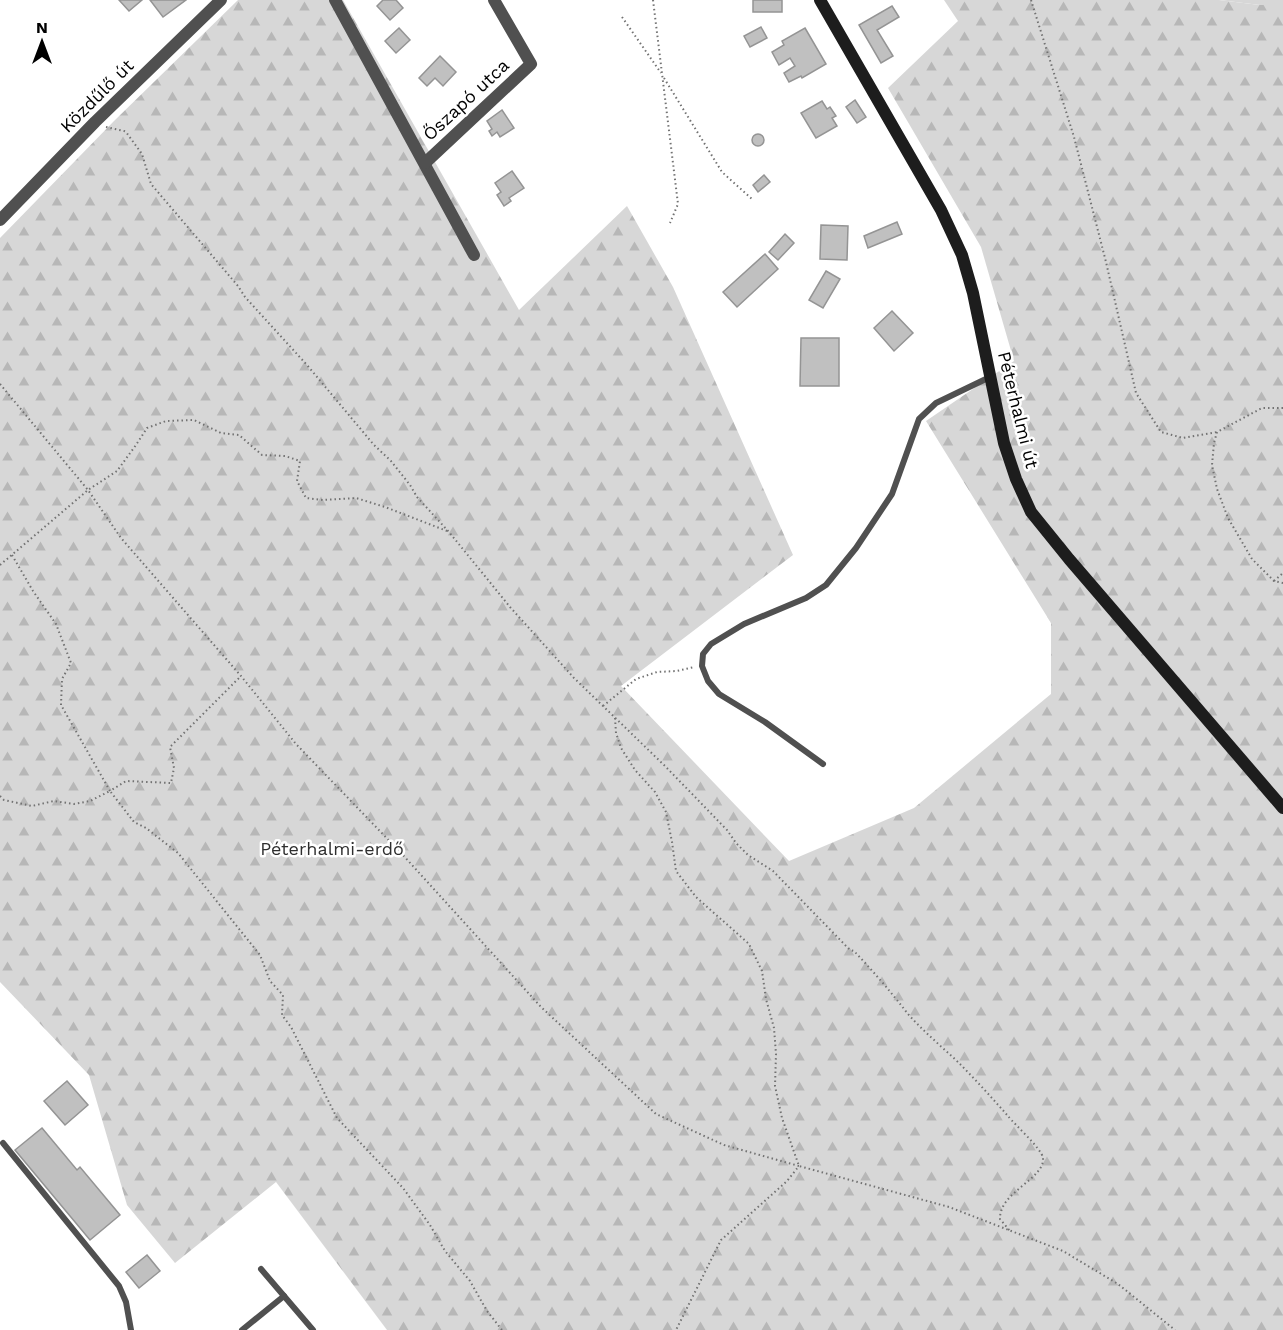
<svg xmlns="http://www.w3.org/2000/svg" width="1283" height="1330" font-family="'Work Sans',sans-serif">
	<defs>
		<pattern id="forest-firs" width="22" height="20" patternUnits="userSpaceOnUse" patternTransform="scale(1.5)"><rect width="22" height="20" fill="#d7d7d7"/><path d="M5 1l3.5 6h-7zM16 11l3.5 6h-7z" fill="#b7b7b7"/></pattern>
	</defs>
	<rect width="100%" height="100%" fill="#fff"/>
	<!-- grass -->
	<path fill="#d7d7d7" d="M1219,0H1283V5H1260Z"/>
	<!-- forest -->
	<path fill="url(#forest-firs)" d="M238,0H343L519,310L627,206L673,287L793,555L621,686L789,861L914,808L1051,694V623L926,421L1014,361L981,247L888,88L958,21L944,0H1219L1260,5H1283V1330H387L276,1182L175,1263L127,1205L89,1075L0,982V238L114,121Z"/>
	<!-- building -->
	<g fill="#c0c0c0" stroke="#949494" stroke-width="1.5">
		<path d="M119,0H142L129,11Z"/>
		<path d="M150,0H186L163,17Z"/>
		<path d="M383,0H396L403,8L390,20L377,6Z"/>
		<rect x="753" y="0" width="29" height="12"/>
		<path d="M892,6L899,17L877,30L893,56L881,63L859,25Z"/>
		<path d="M761,27L767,38L750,47L744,36Z"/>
		<path d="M399,28L410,40L396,53L385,41Z"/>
		<path d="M805,28L826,64L802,78L801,76L789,82L784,73L795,66L790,58L779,65L772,52L784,45L782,41Z"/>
		<path d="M440,56L456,72L443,86L435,78L427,86L419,78Z"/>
		<path d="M855,100L866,117L857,123L846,107Z"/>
		<path d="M822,101L827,109L830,107L836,116L832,118L837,126L816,138L801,113Z"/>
		<path d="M502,110L514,128L500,137L497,132L492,136L489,131L492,129L487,121Z"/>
		<circle cx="758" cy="140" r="6"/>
		<path d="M512,171L524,188L509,198L511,201L504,206L497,195L501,192L495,183Z"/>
		<path d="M764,175L770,182L758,192L753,185Z"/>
		<path d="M897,222L902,234L868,248L864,236Z"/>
		<path d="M821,225L848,226L847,260L820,259Z"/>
		<path d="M785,234L794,243L778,260L769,252Z"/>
		<path d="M765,254L778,269L737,307L723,292Z"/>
		<path d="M826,271L840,279L823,308L809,300Z"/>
		<path d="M892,311L913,333L894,351L874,328Z"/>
		<path d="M801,338H839V386H800Z"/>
		<path d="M67,1081L88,1105L65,1125L44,1101Z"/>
		<path d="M42,1128L77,1170L80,1167L120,1215L90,1240L15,1150Z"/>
		<path d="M147,1255L160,1271L139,1288L126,1272Z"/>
	</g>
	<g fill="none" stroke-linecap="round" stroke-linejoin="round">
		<!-- path -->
		<g stroke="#727272" stroke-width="2" stroke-dasharray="1.5 3" stroke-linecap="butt">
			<path d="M653,0L678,204L670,223"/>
			<path d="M1031,0L1074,137L1106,262L1136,393L1161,432L1183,438L1217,432"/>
			<path d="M622,17L661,73"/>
			<path d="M664,78L722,172L752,199"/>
			<path d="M106,127L124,131L126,132L142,154L151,184L238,286L245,297L307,365L374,445L391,461L410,485L417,497L449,532L510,607L574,678L665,766L727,830L736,843L748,855L773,871L850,950L854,951C873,971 891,992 908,1014C923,1031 941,1046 958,1062C975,1079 992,1098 1008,1116C1015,1125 1042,1149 1043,1158C1045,1179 999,1192 1000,1219L1010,1231"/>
			<path d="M0,384L88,490L121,538L241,676L296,744L402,854L541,1007L656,1114L724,1145L799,1166L787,1181L721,1240L676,1330"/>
			<path d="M1283,408H1262L1217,432L1214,443L1212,465L1217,489L1228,518L1252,559L1274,581L1283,583"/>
			<path d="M12,555L33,591L56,624L71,663L62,679L61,705L110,791L126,781L171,783L174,768L170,747L241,676"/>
			<path d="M0,565L88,490L117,471L136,445L147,428L166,421L194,420L221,433L239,435L262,455L285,456L300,461L297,481L306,498L323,500L356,498L385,507L447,531"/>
			<path d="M1274,581L1283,573"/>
			<path d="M603,706L636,679L657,672L677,671L694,667"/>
			<path d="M615,718L616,733L621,748L635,770L655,792L666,812L672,842L676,871L696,897L749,944L762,971L766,999L774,1028L776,1054L775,1086L782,1118L799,1166L949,1207L1063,1251L1118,1284L1175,1330"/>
			<path d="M0,796L4,800L32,806L54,801L74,804L90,801L110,791L134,822L146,828L178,853L260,955L270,981L283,995L282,1015L291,1027L337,1118L403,1188L430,1225L445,1251L470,1281L487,1311L502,1330"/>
		</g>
		<!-- lane -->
		<g stroke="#505050" stroke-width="6">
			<path d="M823,764L765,722L719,694L708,681L702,666L703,654L711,644L744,624L806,598L826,585L856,548L892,494L919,419L936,403L990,377"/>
			<path d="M3,1143L119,1286L126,1302L131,1330"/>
			<path d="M261,1269L313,1330"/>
			<path d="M242,1330L284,1296"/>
		</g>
		<!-- street -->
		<g stroke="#505050" stroke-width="12">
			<path d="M335,0L474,255"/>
			<path d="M425,163L531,64L494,0"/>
			<path d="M0,220L95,122L221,0"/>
		</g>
		<!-- secondary -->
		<path stroke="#1d1d1d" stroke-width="12" d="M820,0L941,210L962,255L973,293L1004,443L1016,479L1031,512L1069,559L1283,808"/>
	</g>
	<g text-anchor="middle" stroke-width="5" stroke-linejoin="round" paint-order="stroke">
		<!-- street labels -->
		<g font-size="18" fill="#000" stroke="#fff">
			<text transform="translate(97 96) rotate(-45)" y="6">Közdűlő út</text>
			<text transform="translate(466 100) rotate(-43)" y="6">Őszapó utca</text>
			<text transform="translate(1018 410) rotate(76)" y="6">Péterhalmi út</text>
		</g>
		<!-- park labels -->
		<g font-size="18" fill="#2e2e2e" stroke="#fff">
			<text x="332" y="855">Péterhalmi-erdő</text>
		</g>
	</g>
	<!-- north arrow -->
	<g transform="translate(42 42)" stroke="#ffffff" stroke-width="4.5" paint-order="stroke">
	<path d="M0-4.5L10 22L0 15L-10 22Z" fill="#000000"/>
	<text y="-9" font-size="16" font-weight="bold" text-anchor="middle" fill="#000000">N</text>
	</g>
</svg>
